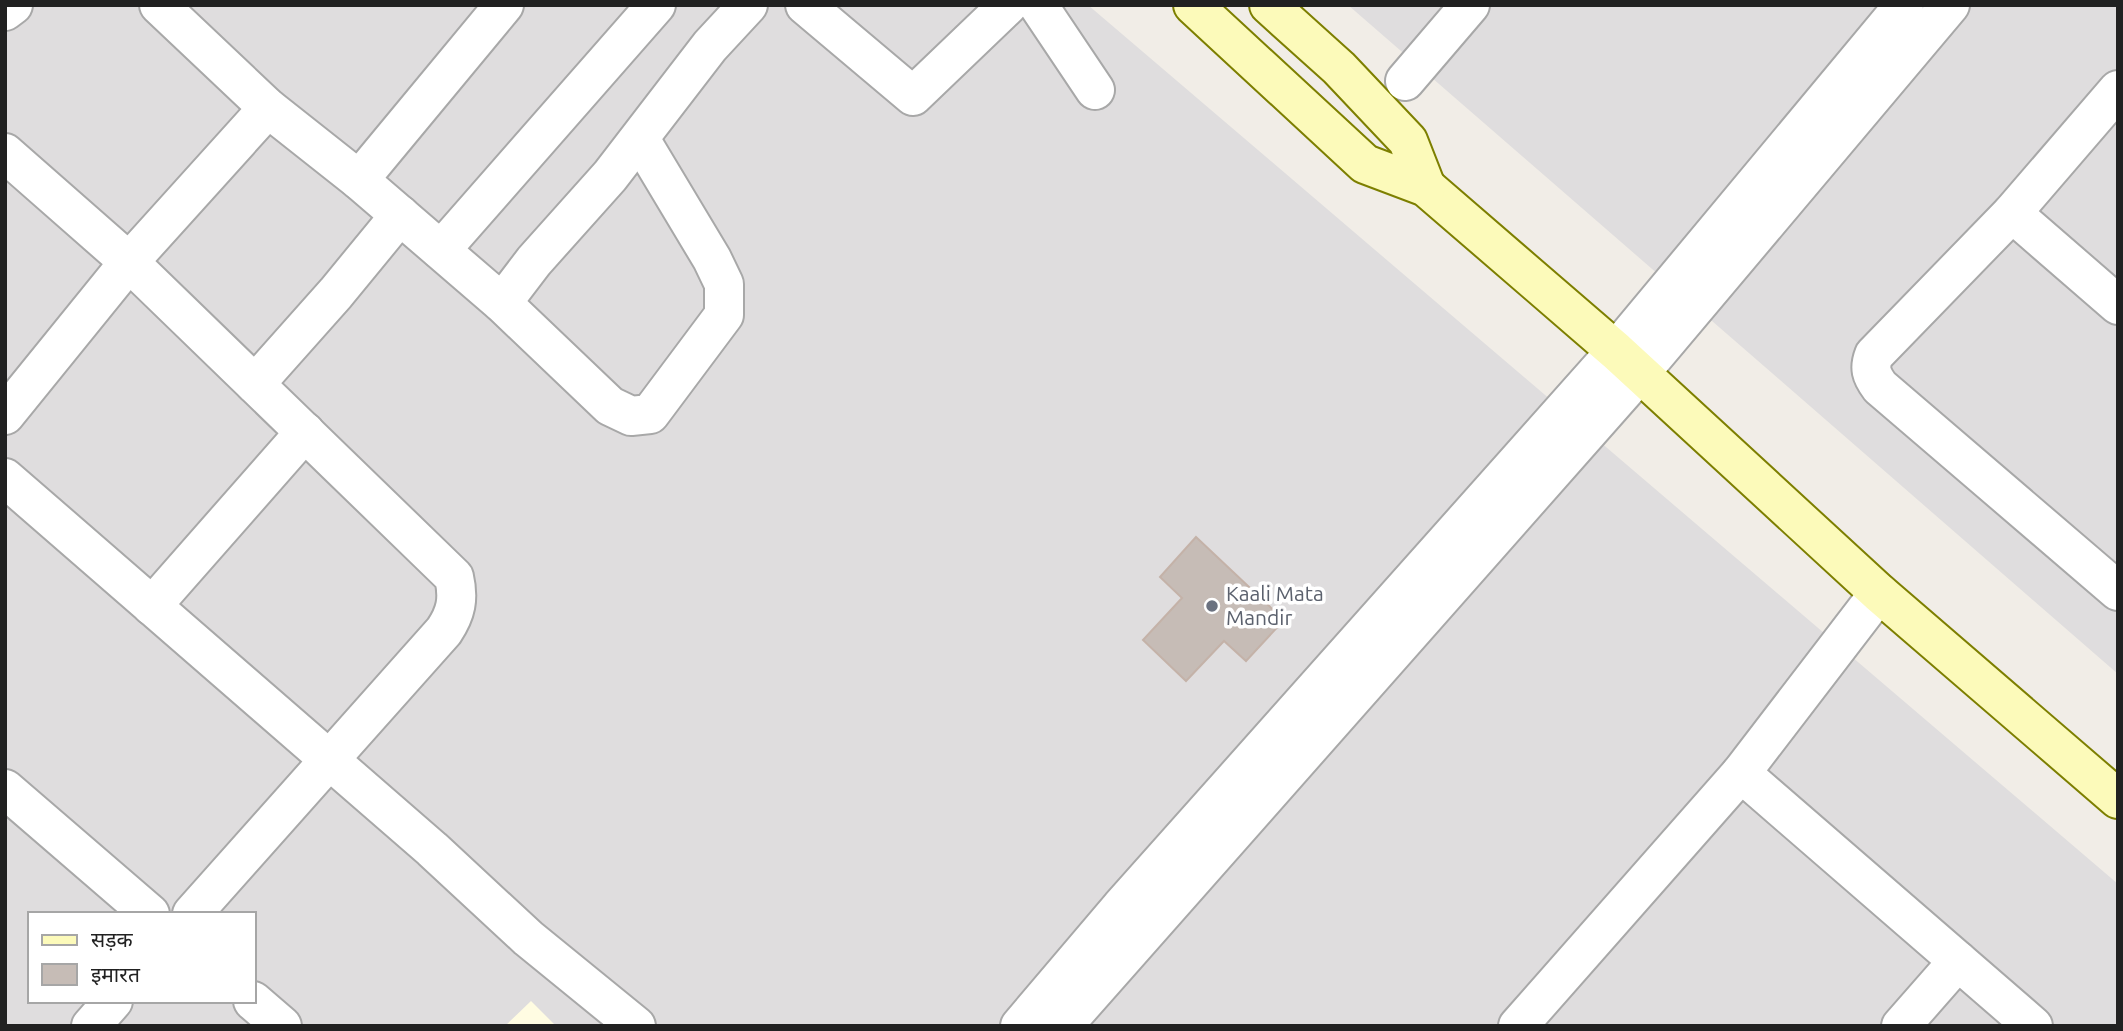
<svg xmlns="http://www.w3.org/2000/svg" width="2123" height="1031" font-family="Ubuntu,'Noto Sans Devanagari',sans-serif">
	<rect width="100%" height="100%" fill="#f1ede7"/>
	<!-- residential -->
	<g fill="#dfddde" fill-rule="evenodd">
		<path d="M5,5H1088L2118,884V1026H5ZM30,914H254V1001H30Z"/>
		<path d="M1348,5H2118V674L1727,334Z"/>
	</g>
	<!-- education -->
	<path fill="#fffce2" d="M531,1001L556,1026H505Z"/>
	<!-- building -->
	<path fill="#c6bcb6" stroke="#c4b2a8" stroke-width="2" d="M1196,537L1284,620L1246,661L1224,641L1186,681L1143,640L1182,598L1160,577Z"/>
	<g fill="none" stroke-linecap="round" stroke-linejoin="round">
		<!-- minor casing -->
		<g stroke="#a8a8a8" stroke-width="42">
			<g id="minor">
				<path d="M159,5L268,108L359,180L502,303L610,406L631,416L650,414L724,315V284L712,259L640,139"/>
				<path d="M805,5L913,96L1008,5"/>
				<path d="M1038,5L1095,90"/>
				<path d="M5,11L13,5"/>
				<path d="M1405,81L1470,5"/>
				<path d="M2118,90L2012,213L1874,355C1869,368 1871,375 1880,387L2118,591"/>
				<path d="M5,153L129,262L454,577C459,599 456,613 444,631L192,914"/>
				<path d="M359,180L504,5"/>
				<path d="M2012,213L2118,305"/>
				<path d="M441,250L656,5"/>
				<path d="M502,303L534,261L610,176L710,46L748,5"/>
				<path d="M255,384L336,293L400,215"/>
				<path d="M5,415L129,262L268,108"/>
				<path d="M5,478L432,849L528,938L636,1026"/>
				<path d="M152,606L305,432"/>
				<path d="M1741,773L2033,1026"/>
				<path d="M5,789L150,914"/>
				<path d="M253,1001L282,1026"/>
				<path d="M91,1026L113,1001"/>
				<path d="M1518,1026L1741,773L1879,593"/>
				<path d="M1901,1026L1958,961"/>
			</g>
		</g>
		<!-- tertiary casing -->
		<g stroke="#a8a8a8" stroke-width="42">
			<g id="tertiary">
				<path d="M1020,1026L1121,907L1616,351L1904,5"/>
				<path d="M1063,1026L1640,373L1950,5"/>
			</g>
		</g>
		<!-- secondary casing -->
		<g stroke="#7d7f00" stroke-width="42">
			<g id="secondary">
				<path d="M1193,5L1365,164L1426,187L1616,351L1879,593L2118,799"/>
				<path d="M1269,5L1339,68L1408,141L1426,187"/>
			</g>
		</g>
		<!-- minor -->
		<use href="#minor" stroke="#fff" stroke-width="38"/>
		<!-- tertiary -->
		<use href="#tertiary" stroke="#fff" stroke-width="38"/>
		<!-- secondary -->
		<use href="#secondary" stroke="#fcfaba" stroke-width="38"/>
	</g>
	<!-- markers -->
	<circle fill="#6b7280" stroke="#fff" stroke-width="2.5" cx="1212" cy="606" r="7"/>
	<g text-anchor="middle" stroke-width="7" stroke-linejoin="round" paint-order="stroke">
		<!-- worship labels -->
		<g font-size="21" fill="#5b616d" stroke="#fff" text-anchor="start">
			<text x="1226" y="601">Kaali Mata<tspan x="1226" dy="24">Mandir</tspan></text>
		</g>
	</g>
	<!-- border -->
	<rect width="2123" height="1031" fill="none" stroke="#212121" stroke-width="14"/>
	<!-- legend -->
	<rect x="28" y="912" width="228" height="91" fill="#ffffff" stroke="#a6a6a6" stroke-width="2"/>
	<rect x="42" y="935" width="35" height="10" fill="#fcfaba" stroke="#a6a6a6" stroke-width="2"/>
	<text x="91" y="947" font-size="21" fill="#212121">सड़क</text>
	<rect x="42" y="964" width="35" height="21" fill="#c6bcb6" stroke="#a6a6a6" stroke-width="2"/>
	<text x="91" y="982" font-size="21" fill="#212121">इमारत</text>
</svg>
